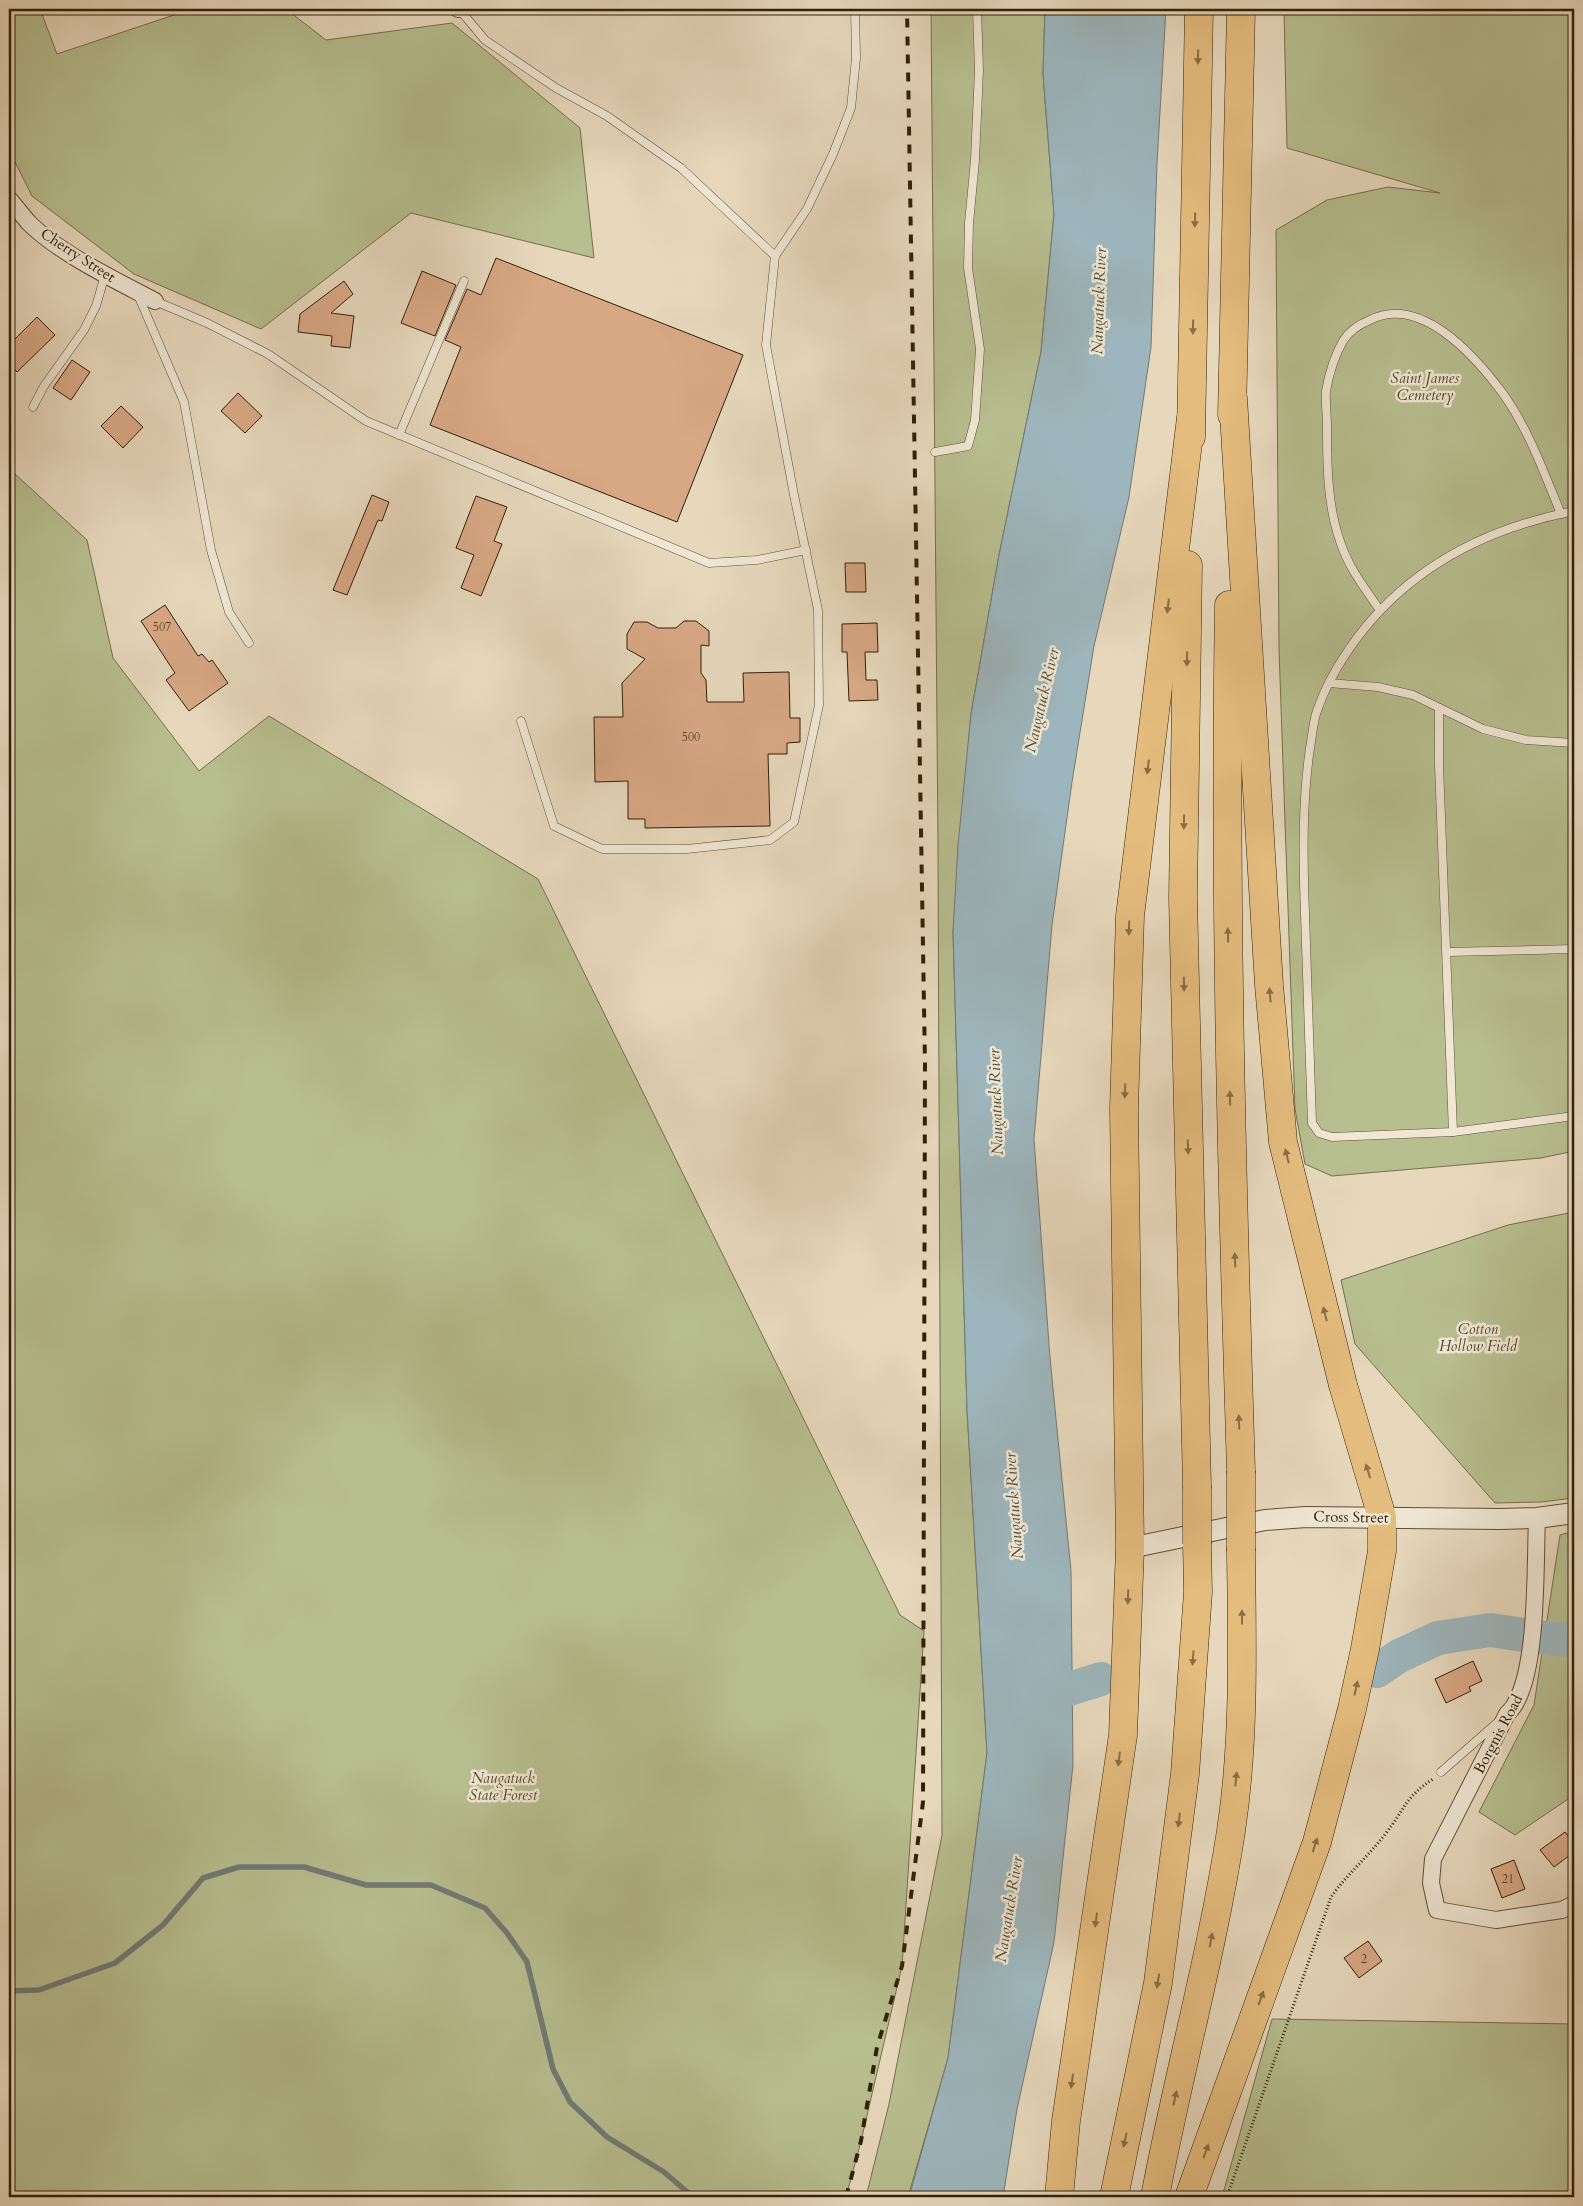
<svg xmlns="http://www.w3.org/2000/svg" width="1583" height="2206" font-family="Cardo,serif">
	<rect width="100%" height="100%" fill="#e7d8bc"/>
	<filter id="stains"><feTurbulence type="fractalNoise" baseFrequency=".004" numOctaves="4"/><feColorMatrix values="0 0 0 0 .2 0 0 0 0 .09 0 0 0 0 .02 0 0 0 .5 -.17"/></filter>
	<radialGradient id="worn" r=".72"><stop offset=".6" stop-color="#630" stop-opacity="0"/><stop offset="1" stop-color="#630" stop-opacity=".3"/></radialGradient>
	<!-- green -->
	<g fill="#b7be8f" stroke="#74704a">
		<path d="M9,9H40L57,54L192,9H286L326,40L452,23L580,128L594,258L411,213L261,329L134,274L32,196L9,150Z"/>
		<path d="M931,9H1045L1043,74L1054,214L1041,352L999,555L971,714L953,932L967,1410L987,1753L948,2058L908,2197H866L889,2104L942,1835L938,847Z"/>
		<path d="M1284,9H1574V1151L1541,1158L1332,1176L1305,1164L1295,1109L1279,649L1276,230L1327,200L1388,187L1440,193L1287,148Z"/>
		<path d="M9,466L15,474L87,540L113,658L199,771L269,716L538,879L900,1615L924,1631L902,1966L861,2141L846,2197H9Z"/>
		<path d="M1574,1212V1498L1541,1502L1495,1503L1355,1344L1341,1280L1508,1225Z"/>
		<path d="M1574,1531V1795L1515,1835L1479,1812L1534,1705L1560,1535Z"/>
		<path d="M1272,2019L1574,2024V2197H1222Z"/>
	</g>
	<!-- water -->
	<path fill="#9db6bd" stroke="#727a74" d="M1045,9H1166L1157,163L1151,347L1129,497L1094,646L1072,782L1052,925L1034,1139L1050,1358L1071,1571L1073,1765L1054,1942L1017,2109L1003,2197H909L948,2058L987,1753L967,1410L953,932L958,845L971,714L999,555L1041,352L1054,214L1043,74Z"/>
	<g fill="none" stroke-linecap="round" stroke-linejoin="round">
		<!-- stream -->
		<path stroke="#727a74" stroke-width="5.5" d="M9,1991L39,1990L115,1963L163,1925L203,1878L239,1867H304L366,1885H431L485,1908L507,1933L527,1962L553,2069L570,2102L607,2137L664,2172L693,2197"/>
		<!-- river -->
		<g stroke="#9db6bd" stroke-width="34">
			<path d="M1377,1671L1399,1656L1438,1638L1490,1630L1552,1639L1574,1640"/>
			<path d="M1027,1702L1101,1679"/>
		</g>
	</g>
	<!-- building -->
	<g fill="#d8a885" stroke="#322106">
		<path d="M496,258L743,355L677,522L430,425L461,347L445,340L467,289L481,295Z"/>
		<path d="M422,271L456,285L435,336L401,323Z"/>
		<path d="M344,281L353,294L331,313L354,316L350,348L331,346L332,336L298,332L300,314Z"/>
		<path d="M37,317L55,335L17,372L9,364V345Z"/>
		<path d="M72,360L90,372L71,400L53,388Z"/>
		<path d="M238,393L262,416L245,433L221,411Z"/>
		<path d="M121,406L143,427L123,448L101,426Z"/>
		<path d="M372,495L389,502L382,521L378,520L347,595L333,590Z"/>
		<path d="M476,496L507,507L494,541L502,544L481,596L461,588L474,555L456,548Z"/>
		<path d="M845,563H865L866,592H846Z"/>
		<path d="M165,605L198,656L202,654L209,662L212,660L228,683L189,711L166,680L175,673L141,621Z"/>
		<path d="M684,621H696L709,631V646L701,645V673L706,680L707,702H744L743,673L789,672L790,718H800V742L787,743V754H768L770,826L645,828V819H628V781L595,782L594,717H623L622,683L645,659L627,649V634L634,622H647L658,628H676Z"/>
		<path d="M877,623L878,652H865L866,680H877L878,700L849,701L847,652H842V624Z"/>
		<path d="M1473,1661L1482,1681L1469,1687L1471,1691L1446,1703L1435,1679Z"/>
		<path d="M1565,1832L1574,1844V1852L1554,1867L1540,1850Z"/>
		<path d="M1514,1860L1525,1889L1502,1898L1491,1869Z"/>
		<path d="M1368,1941L1382,1961L1359,1978L1344,1958Z"/>
	</g>
	<g fill="none" stroke-linecap="round" stroke-linejoin="round">
		<!-- service casing -->
		<g stroke="#5f4f34" stroke-width="9">
			<g id="service">
				<path d="M459,9L485,40L556,88L607,116L681,168L775,256"/>
				<path d="M138,295L184,402L211,550L229,612L249,643"/>
				<path d="M155,301L207,323L268,354L366,421L709,563L757,560L806,550"/>
				<path d="M33,407L44,386L84,330L96,306L105,275"/>
				<path d="M399,435L464,281"/>
				<path d="M935,452L968,446L975,420L980,349L968,268L969,223L975,160L979,70L977,9"/>
				<path d="M1574,511C1487,528 1411,566 1357,638C1340,661 1325,686 1316,714C1313,725 1312,737 1310,748C1302,803 1303,859 1305,914C1307,984 1310,1053 1312,1123L1319,1133L1332,1137L1453,1132L1574,1116"/>
				<path d="M1379,609C1364,587 1348,567 1340,541C1327,504 1327,463 1327,425C1327,414 1325,401 1326,391C1329,374 1335,355 1343,341C1349,331 1360,324 1370,320C1420,294 1474,355 1501,391C1528,427 1544,473 1561,514"/>
				<path d="M1329,683L1378,687L1413,695L1483,729L1526,740L1574,743"/>
				<path d="M1439,708V765L1453,1132"/>
				<path d="M521,721L554,826L602,849H687L770,840L794,822L819,705L818,610L794,495L766,345L775,256L807,209L833,154L851,108L856,58L855,9"/>
				<path d="M1447,952L1574,949"/>
				<path d="M1441,1772L1498,1722"/>
			</g>
		</g>
		<!-- minor casing -->
		<g stroke="#5f4f34" stroke-width="18">
			<g id="minor">
				<path d="M458,9H459"/>
				<path d="M9,199C16,207 22,215 29,223C59,253 117,281 155,301"/>
				<path d="M1537,1518C1535,1566 1538,1663 1516,1702C1514,1707 1510,1711 1507,1714L1433,1859L1431,1883L1437,1910L1496,1920L1562,1910L1574,1904"/>
			</g>
		</g>
		<!-- tertiary casing -->
		<g stroke="#5f4f34" stroke-width="22">
			<path id="tertiary" d="M1130,1548L1265,1520L1306,1517L1500,1519L1537,1518L1574,1513"/>
		</g>
		<!-- motorway casing -->
		<g stroke="#322106" stroke-width="29">
			<g id="motorway">
				<path d="M1232,415L1241,9"/>
				<path d="M1191,437L1199,9"/>
				<path d="M1188,565L1183,898L1197,1486"/>
				<path d="M1229,605C1224,894 1232,1182 1241,1471"/>
				<path d="M1059,2197L1066,2121L1123,1735L1130,1548L1124,1109L1130,916L1191,418"/>
				<path d="M1114,2197L1158,1983L1185,1774L1198,1592L1197,1544"/>
				<path d="M1155,2197C1178,2075 1212,1954 1231,1831C1245,1738 1242,1644 1241,1551"/>
				<path d="M1189,2197L1317,1842L1352,1709L1365,1649L1382,1551V1517L1343,1385L1283,1142L1269,985L1233,398"/>
			</g>
		</g>
		<!-- path -->
		<path stroke="#322106" stroke-width="3" stroke-dasharray="1 2.5" stroke-linecap="butt" d="M1227,2197L1331,1897C1347,1874 1369,1856 1386,1833C1405,1809 1405,1797 1433,1779"/>
		<!-- service -->
		<use href="#service" stroke="#efe6d3" stroke-width="8"/>
		<!-- minor -->
		<use href="#minor" stroke="#efe6d3" stroke-width="16"/>
		<!-- tertiary -->
		<use href="#tertiary" stroke="#efe6d3" stroke-width="20"/>
		<!-- motorway -->
		<use href="#motorway" stroke="#e4bc7e" stroke-width="28"/>
		<!-- rail -->
		<path stroke="#322106" stroke-width="4" stroke-dasharray="9 9" stroke-linecap="butt" d="M846,2197L861,2141L877,2047L902,1966L923,1802L925,1064L907,9"/>
		<!-- motorway-bridge casing -->
		<g stroke="#322106" stroke-width="29" stroke-linecap="butt">
			<g id="motorway-bridge">
				<path d="M1241,1471V1551"/>
				<path d="M1197,1486V1544"/>
			</g>
		</g>
		<!-- motorway-bridge -->
		<use href="#motorway-bridge" stroke="#e4bc7e" stroke-width="28"/>
	</g>
	<!-- one-way arrows -->
	<defs><path id="oneway-solid" d="M-6-.8H1V-3.2L6.5 0L1 3.2V.8H-6Z" transform="scale(1.25)"/></defs>
	<g fill="#8b6e42">
		<use href="#oneway-solid" transform="translate(1198 57) rotate(91)"/>
		<use href="#oneway-solid" transform="translate(1195 220) rotate(91)"/>
		<use href="#oneway-solid" transform="translate(1193 327) rotate(91)"/>
		<use href="#oneway-solid" transform="translate(1168 606) rotate(97)"/>
		<use href="#oneway-solid" transform="translate(1187 659) rotate(91)"/>
		<use href="#oneway-solid" transform="translate(1148 767) rotate(97)"/>
		<use href="#oneway-solid" transform="translate(1184 822) rotate(91)"/>
		<use href="#oneway-solid" transform="translate(1129 928) rotate(92)"/>
		<use href="#oneway-solid" transform="translate(1228 935) rotate(-91)"/>
		<use href="#oneway-solid" transform="translate(1184 984) rotate(89)"/>
		<use href="#oneway-solid" transform="translate(1270 995) rotate(-95)"/>
		<use href="#oneway-solid" transform="translate(1125 1091) rotate(92)"/>
		<use href="#oneway-solid" transform="translate(1230 1098) rotate(-91)"/>
		<use href="#oneway-solid" transform="translate(1188 1147) rotate(88)"/>
		<use href="#oneway-solid" transform="translate(1287 1156) rotate(-104)"/>
		<use href="#oneway-solid" transform="translate(1235 1260) rotate(-92)"/>
		<use href="#oneway-solid" transform="translate(1325 1314) rotate(-104)"/>
		<use href="#oneway-solid" transform="translate(1239 1422) rotate(-92)"/>
		<use href="#oneway-solid" transform="translate(1368 1471) rotate(-107)"/>
		<use href="#oneway-solid" transform="translate(1128 1597) rotate(92)"/>
		<use href="#oneway-solid" transform="translate(1242 1617) rotate(-90)"/>
		<use href="#oneway-solid" transform="translate(1193 1658) rotate(94)"/>
		<use href="#oneway-solid" transform="translate(1356 1688) rotate(-78)"/>
		<use href="#oneway-solid" transform="translate(1119 1759) rotate(98)"/>
		<use href="#oneway-solid" transform="translate(1236 1779) rotate(-84)"/>
		<use href="#oneway-solid" transform="translate(1179 1820) rotate(97)"/>
		<use href="#oneway-solid" transform="translate(1315 1845) rotate(-72)"/>
		<use href="#oneway-solid" transform="translate(1096 1920) rotate(98)"/>
		<use href="#oneway-solid" transform="translate(1211 1940) rotate(-80)"/>
		<use href="#oneway-solid" transform="translate(1158 1981) rotate(99)"/>
		<use href="#oneway-solid" transform="translate(1261 1998) rotate(-70)"/>
		<use href="#oneway-solid" transform="translate(1072 2081) rotate(98)"/>
		<use href="#oneway-solid" transform="translate(1175 2098) rotate(-77)"/>
		<use href="#oneway-solid" transform="translate(1125 2140) rotate(102)"/>
		<use href="#oneway-solid" transform="translate(1206 2151) rotate(-70)"/>
	</g>
	<g text-anchor="middle" stroke-width="5" stroke-linejoin="round" paint-order="stroke">
		<!-- number labels -->
		<g font-size="12" fill="#5c4326">
			<text x="162" y="631">507</text>
			<text x="691" y="741">500</text>
			<text x="1508" y="1883">21</text>
			<text x="1364" y="1963">2</text>
		</g>
		<!-- street labels -->
		<g font-size="15" fill="#322106" stroke="#efe6d3">
			<text transform="translate(78 255) rotate(33)" y="5">Cherry Street</text>
			<text transform="translate(1351 1517) rotate(1)" y="5">Cross Street</text>
			<text transform="translate(1498 1734) rotate(-62)" y="5">Borgnis Road</text>
		</g>
		<!-- park labels -->
		<g font-size="15" font-style="italic" fill="#534828" stroke="#efe6d3">
			<text x="1425" y="383">Saint James<tspan x="1425" dy="17">Cemetery</tspan></text>
			<text x="1478" y="1334">Cotton<tspan x="1478" dy="17">Hollow Field</tspan></text>
			<text x="503" y="1783">Naugatuck<tspan x="503" dy="17">State Forest</tspan></text>
		</g>
		<!-- water labels -->
		<g font-size="16" font-style="italic" fill="#524e3d" stroke="#efe6d3">
			<text transform="translate(1098 301) rotate(-88)" y="6">Naugatuck River</text>
			<text transform="translate(1041 700) rotate(-77)" y="6">Naugatuck River</text>
			<text transform="translate(995 1102) rotate(-92)" y="6">Naugatuck River</text>
			<text transform="translate(1013 1506) rotate(-94)" y="6">Naugatuck River</text>
			<text transform="translate(1008 1909) rotate(-81)" y="6">Naugatuck River</text>
		</g>
	</g>
	<!-- margin -->
	<rect width="1583" height="2206" fill="none" stroke="#e7d8bc" stroke-width="30"/>
	<rect x="10" y="10" width="1563" height="2186" fill="none" stroke="#322106" stroke-width="2.5"/>
	<rect x="15" y="15" width="1553" height="2176" fill="none" stroke="#322106"/>
	<rect width="100%" height="100%" filter="url(#stains)"/>
	<rect width="100%" height="100%" fill="url(#worn)"/>
</svg>
